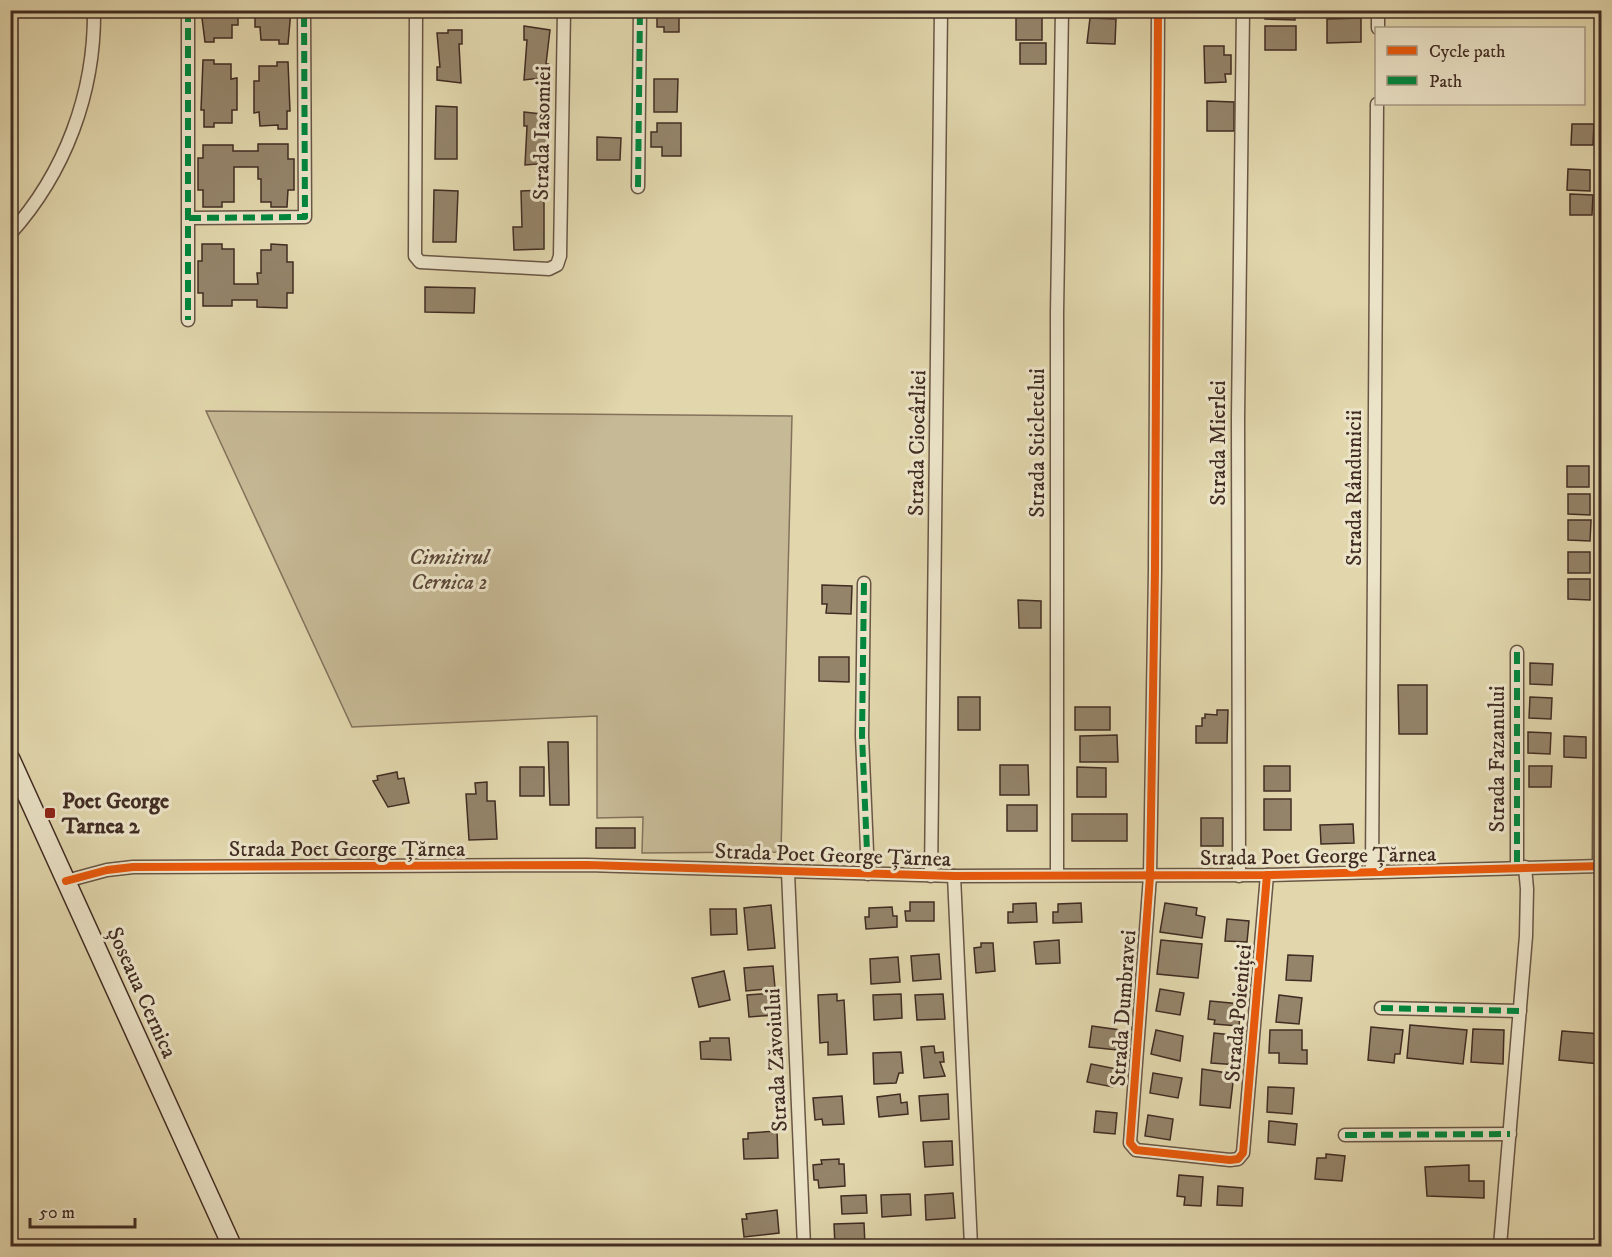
<svg xmlns="http://www.w3.org/2000/svg" width="1612" height="1257" font-family="'IM FELL DW Pica',serif">
	<rect width="100%" height="100%" fill="#e1d6ac"/>
	<filter id="stains"><feTurbulence type="fractalNoise" baseFrequency=".00333" numOctaves="4"/><feColorMatrix values="0 0 0 0 .2 0 0 0 0 .09 0 0 0 0 .02 0 0 0 .5 -.17"/></filter>
	<radialGradient id="worn" r=".72"><stop offset=".6" stop-color="#630" stop-opacity="0"/><stop offset="1" stop-color="#630" stop-opacity=".3"/></radialGradient>
	<!-- green -->
	<path fill="#c6b995" stroke="#84725c" stroke-width="1.5" d="M206,411L792,416L781,852L642,853L643,817L597,818V716L352,727Z"/>
	<!-- building -->
	<g fill="#94846a" stroke="#412c23" stroke-width="1.5">
		<path d="M201,10H238V25H232V38H214V42H205Z"/>
		<path d="M255,10H291L288,44H279V40H261L260,27H255Z"/>
		<path d="M657,10H679V32H664V27H657Z"/>
		<path d="M1266,10H1295V20L1265,19Z"/>
		<rect x="1016" y="14" width="26" height="26"/>
		<path d="M1090,18L1116,19L1115,44L1087,43Z"/>
		<path d="M1361,18V42L1327,43V19Z"/>
		<path d="M524,26L550,30L546,64H549V77L524,80L527,40H524Z"/>
		<rect x="1265" y="26" width="31" height="24"/>
		<path d="M448,30H462V44H459L461,83L437,80V67H440L437,33H448Z"/>
		<rect x="1020" y="43" width="26" height="21"/>
		<path d="M1204,46H1224V55H1231V74H1225L1226,82L1205,83Z"/>
		<path d="M203,60H214V64H231V79L237,78V110H232V123H214V127H204V110H201Z"/>
		<path d="M277,62H288L290,111H287V129H278V125L260,126L259,112L254,113V81H259V66H277Z"/>
		<path d="M654,79H678L677,112H654Z"/>
		<path d="M1207,101L1234,102V131H1207Z"/>
		<path d="M436,106L457,107V159H435Z"/>
		<path d="M524,112L550,115L546,149H549V163L525,165L527,126H524Z"/>
		<path d="M657,123H681V156H662V147H651V132H657Z"/>
		<path d="M1572,124H1594L1593,145H1571Z"/>
		<path d="M597,137L621,138L620,160H597Z"/>
		<path d="M258,144H288V159H294V190H288L287,207H271V202H261V179H258V167H234V202H222V207H203V190H198V158H203V145H233V151H258Z"/>
		<path d="M1568,169L1590,170V191L1567,190Z"/>
		<path d="M434,190L458,191L456,242H433Z"/>
		<path d="M544,190V249L514,250L513,227H522L521,191Z"/>
		<path d="M1570,194L1593,195L1592,215H1570Z"/>
		<path d="M202,244H222V249H234V284H258L257,273H261V250H271V244L287,245V262H293V293H287V308L257,307V300H232V306H203V293H198V261H202Z"/>
		<path d="M425,287L475,288L474,313L425,312Z"/>
		<rect x="1567" y="466" width="22" height="21"/>
		<path d="M1568,494H1590V515L1568,514Z"/>
		<path d="M1568,520H1591L1590,541L1568,540Z"/>
		<rect x="1568" y="552" width="22" height="21"/>
		<path d="M1568,579H1590V600L1568,599Z"/>
		<path d="M822,585L852,586L851,614L826,613L827,604H822Z"/>
		<path d="M1018,600L1041,601V628H1019Z"/>
		<path d="M819,657H849V682L819,681Z"/>
		<path d="M1530,663L1553,664L1552,685L1530,684Z"/>
		<path d="M1398,685H1427V734H1399Z"/>
		<rect x="958" y="697" width="22" height="33"/>
		<path d="M1530,697L1552,698L1551,719L1529,718Z"/>
		<rect x="1075" y="707" width="35" height="23"/>
		<path d="M1217,710H1228L1227,743H1196V726H1202V718H1205V714L1217,715Z"/>
		<path d="M1528,732L1551,733L1550,754L1528,753Z"/>
		<path d="M1117,735L1118,762H1080V736Z"/>
		<path d="M1564,736L1586,737V758L1564,757Z"/>
		<path d="M548,742H568L569,805H550Z"/>
		<path d="M1000,765H1028L1029,795H1000Z"/>
		<rect x="1264" y="766" width="26" height="25"/>
		<path d="M1529,766H1552L1551,787H1529Z"/>
		<rect x="520" y="767" width="24" height="29"/>
		<path d="M1077,767L1106,768V797H1077Z"/>
		<path d="M397,772L398,779L404,778L409,803L388,807L373,781L378,780L377,776Z"/>
		<path d="M487,782V801H495L497,839L469,840L466,794H476L475,783Z"/>
		<rect x="1264" y="799" width="27" height="31"/>
		<rect x="1007" y="805" width="30" height="26"/>
		<rect x="1072" y="814" width="55" height="27"/>
		<rect x="1201" y="818" width="22" height="28"/>
		<path d="M1353,824L1354,843L1321,844L1320,825Z"/>
		<rect x="596" y="828" width="39" height="20"/>
		<path d="M910,902H934V921H906L905,911H910Z"/>
		<path d="M1036,903L1037,922L1008,923V912H1013V904Z"/>
		<path d="M1081,903L1082,922L1053,923V912H1058V904Z"/>
		<path d="M1165,903L1197,908L1196,915L1205,917L1202,938L1160,932Z"/>
		<path d="M771,905L775,948L748,950L744,908Z"/>
		<path d="M892,907L893,916H897V927L866,929L865,917H869V908Z"/>
		<path d="M710,909H736L737,934L711,935Z"/>
		<path d="M1227,919L1249,921L1247,942L1225,941Z"/>
		<path d="M1059,940L1060,963L1036,964L1034,942Z"/>
		<path d="M1161,940L1202,944L1198,978L1157,974Z"/>
		<path d="M981,943H993L995,971L976,973L974,948L981,947Z"/>
		<path d="M939,954L941,979L913,981L911,956Z"/>
		<path d="M1288,955L1313,956L1311,981L1286,980Z"/>
		<path d="M898,957L900,982L871,984L870,959Z"/>
		<path d="M773,966L775,988L746,991L744,968Z"/>
		<path d="M724,971L730,1000L699,1007L692,978Z"/>
		<path d="M1160,989L1184,993L1180,1015L1156,1011Z"/>
		<path d="M774,993L775,1015L749,1017L747,995Z"/>
		<path d="M837,994V1001L844,1000L847,1054L828,1055V1042L820,1043L818,995Z"/>
		<path d="M901,994L902,1018L874,1020L873,995Z"/>
		<path d="M943,994L945,1019L917,1020L915,995Z"/>
		<path d="M1279,995L1302,998L1299,1024L1276,1022Z"/>
		<path d="M1210,1001L1241,1004L1239,1026L1214,1024L1215,1020L1208,1019Z"/>
		<path d="M1410,1025L1467,1030L1463,1064L1407,1058Z"/>
		<path d="M1092,1026L1120,1030L1117,1050L1089,1047Z"/>
		<path d="M1371,1027L1403,1030L1400,1054H1395L1394,1063L1368,1060Z"/>
		<path d="M1473,1029L1504,1030L1503,1064L1471,1062Z"/>
		<path d="M1156,1030L1183,1036L1180,1061L1151,1054Z"/>
		<path d="M1270,1030H1302V1050H1307V1064L1279,1063V1053H1269Z"/>
		<path d="M1562,1031L1602,1034V1075H1599L1600,1064L1559,1060Z"/>
		<path d="M1214,1033L1241,1036L1239,1065L1211,1063Z"/>
		<path d="M710,1038H729L731,1060L701,1059L700,1042L710,1041Z"/>
		<path d="M934,1046L935,1053L943,1052L944,1062H940L945,1076L924,1078L921,1047Z"/>
		<path d="M901,1052L903,1073H899L896,1083L874,1084L873,1053Z"/>
		<path d="M1091,1064L1117,1069L1113,1087L1087,1082Z"/>
		<path d="M1202,1069L1234,1074L1230,1108L1200,1105Z"/>
		<path d="M1153,1073L1182,1078L1178,1098L1150,1093Z"/>
		<path d="M1268,1087L1294,1088L1292,1114L1267,1112Z"/>
		<path d="M900,1094L901,1103L907,1102L908,1114L879,1117L877,1097Z"/>
		<path d="M948,1094L949,1119L921,1121L919,1096Z"/>
		<path d="M842,1096L844,1124L823,1125L822,1119L815,1120L813,1098Z"/>
		<path d="M1096,1111L1117,1113L1115,1134L1094,1132Z"/>
		<path d="M1148,1115L1173,1119L1170,1140L1145,1136Z"/>
		<path d="M1269,1121L1297,1124L1295,1145L1268,1142Z"/>
		<path d="M777,1131L778,1158L744,1159L743,1139H748V1133Z"/>
		<path d="M952,1141L953,1165L925,1167L923,1142Z"/>
		<path d="M1326,1154L1345,1156L1342,1181L1315,1179L1317,1158H1326Z"/>
		<path d="M839,1159V1164H844L845,1186L819,1188L818,1180H814L813,1165L822,1164L821,1160Z"/>
		<path d="M1469,1165V1181H1484V1198L1427,1196L1425,1167Z"/>
		<path d="M1179,1175L1203,1177L1201,1206L1184,1205L1185,1197L1177,1196Z"/>
		<path d="M1218,1186L1243,1188L1242,1206L1217,1205Z"/>
		<path d="M953,1193L955,1218L926,1220L925,1195Z"/>
		<path d="M910,1194L911,1215L882,1217L881,1195Z"/>
		<path d="M866,1195L867,1213L842,1214L841,1196Z"/>
		<path d="M777,1210L779,1233L744,1237L742,1219H747L746,1214Z"/>
		<path d="M864,1223L865,1246H835L834,1224Z"/>
	</g>
	<g fill="none" stroke-linecap="round" stroke-linejoin="round">
		<!-- minor casing -->
		<g stroke="#695645" stroke-width="15">
			<g id="minor">
				<path d="M188,10V320"/>
				<path d="M416,10L415,256L420,262L549,269L557,265L560,256L564,10"/>
				<path d="M1158,10L1155,570L1150,876L1130,1143L1136,1150L1230,1160L1238,1159L1243,1153L1267,875"/>
				<path d="M1378,28V10"/>
				<path d="M638,187L640,10"/>
				<path d="M189,218L305,217L304,10"/>
				<path d="M10,234C65,173 95,93 94,10"/>
				<path d="M864,583L862,736L868,874"/>
				<path d="M1517,652V867"/>
				<path d="M1599,866L1602,313"/>
				<path d="M788,872L804,1246"/>
				<path d="M1372,872L1377,104"/>
				<path d="M1057,875V313L1062,10"/>
				<path d="M931,876L941,10"/>
				<path d="M954,876L971,1246"/>
				<path d="M1239,876L1238,418L1243,10"/>
				<path d="M66,881L107,870L133,867L587,865L954,876L1267,875L1602,866"/>
				<path d="M1381,1008L1520,1011"/>
				<path d="M1345,1135L1510,1134"/>
				<path d="M1500,1246L1526,936L1527,889L1525,867"/>
			</g>
		</g>
		<!-- secondary casing -->
		<g stroke="#412c23" stroke-width="21">
			<path id="secondary" d="M10,758L232,1246"/>
		</g>
		<!-- minor -->
		<use href="#minor" stroke="#ece4c9" stroke-width="12"/>
		<!-- secondary -->
		<use href="#secondary" stroke="#ece4c9" stroke-width="18"/>
		<!-- quiet -->
		<g stroke="#00873e" stroke-width="6" stroke-dasharray="12 6" stroke-linecap="butt">
			<path d="M188,10V320"/>
			<path d="M638,187L640,10"/>
			<path d="M189,218L305,217L304,10"/>
			<path d="M864,583L862,736L868,874"/>
			<path d="M1517,652V867"/>
			<path d="M1381,1008L1520,1011"/>
			<path d="M1345,1135L1510,1134"/>
		</g>
		<!-- cycleway casing -->
		<g stroke="#ece4c9" stroke-width="11">
			<g id="cycleway">
				<path d="M1158,10L1155,570L1150,876L1130,1143L1136,1150L1230,1160L1238,1159L1243,1153L1267,875"/>
				<path d="M66,881L107,870L133,867L587,865L954,876L1267,875L1602,866"/>
			</g>
		</g>
		<!-- cycleway -->
		<use href="#cycleway" stroke="#e8590c" stroke-width="8"/>
	</g>
	<!-- markers -->
	<rect fill="#8f2418" stroke="#ece4c9" stroke-width="2" x="44" y="807" width="12" height="12" rx="3"/>
	<g text-anchor="middle" stroke-width="6" stroke-linejoin="round" paint-order="stroke">
		<!-- street labels -->
		<g font-size="22" fill="#412c23" stroke="#ece4c9">
			<text transform="translate(541 133) rotate(-89)" y="8">Strada Iasomiei</text>
			<text transform="translate(916 443) rotate(-89)" y="8">Strada Ciocârliei</text>
			<text transform="translate(1036 443) rotate(-90)" y="8">Strada Sticletelui</text>
			<text transform="translate(1217 443) rotate(-90)" y="8">Strada Mierlei</text>
			<text transform="translate(1353 488) rotate(-90)" y="8">Strada Rândunicii</text>
			<text transform="translate(1496 759) rotate(-90)" y="8">Strada Fazanului</text>
			<text x="347" y="856">Strada Poet George Țărnea</text>
			<text transform="translate(833 854) rotate(2)" y="8">Strada Poet George Țărnea</text>
			<text transform="translate(1318 855) rotate(-1)" y="8">Strada Poet George Țărnea</text>
			<text transform="translate(143 992) rotate(66)" y="8">Șoseaua Cernica</text>
			<text transform="translate(1122 1008) rotate(-86)" y="8">Strada Dumbravei</text>
			<text transform="translate(1237 1013) rotate(-85)" y="8">Strada Poieniței</text>
			<text transform="translate(775 1060) rotate(-93)" y="8">Strada Zăvoiului</text>
		</g>
		<!-- park labels -->
		<g font-size="22" font-style="italic" fill="#5c483a" stroke="#ece4c9">
			<text x="449" y="564">Cimitirul<tspan x="449" dy="25">Cernica 2</tspan></text>
		</g>
		<!-- poi labels -->
		<g font-size="22" font-weight="bold" fill="#412c23" stroke="#ece4c9" text-anchor="start">
			<text x="62" y="808">Poet George<tspan x="62" dy="25">Tarnea 2</tspan></text>
		</g>
	</g>
	<!-- margin -->
	<rect width="1612" height="1257" fill="none" stroke="#e1d6ac" stroke-width="36"/>
	<rect x="12" y="12" width="1588" height="1233" fill="none" stroke="#412c23" stroke-width="3"/>
	<rect x="18" y="18" width="1576" height="1221" fill="none" stroke="#412c23" stroke-width="1.5"/>
	<!-- legend -->
	<rect x="1375" y="27" width="210" height="78" fill="#ece4c9" stroke="#a89a87" stroke-width="1.5"/>
	<rect x="1387" y="46" width="30" height="9" fill="#e8590c" stroke="#a89a87" stroke-width="1.5"/>
	<text x="1429" y="57" font-size="18" fill="#412c23">Cycle path</text>
	<rect x="1387" y="76" width="30" height="9" fill="#00873e" stroke="#a89a87" stroke-width="1.5"/>
	<text x="1429" y="87" font-size="18" fill="#412c23">Path</text>
	<!-- scale -->
	<path d="M30 1218v9h105v-9" fill="none" stroke="#412c23" stroke-width="3"/>
	<text x="39" y="1218" font-size="18" fill="#412c23" stroke="#ece4c9" stroke-width="4.5" paint-order="stroke">50 m</text>
	<rect width="100%" height="100%" filter="url(#stains)"/>
	<rect width="100%" height="100%" fill="url(#worn)"/>
</svg>
